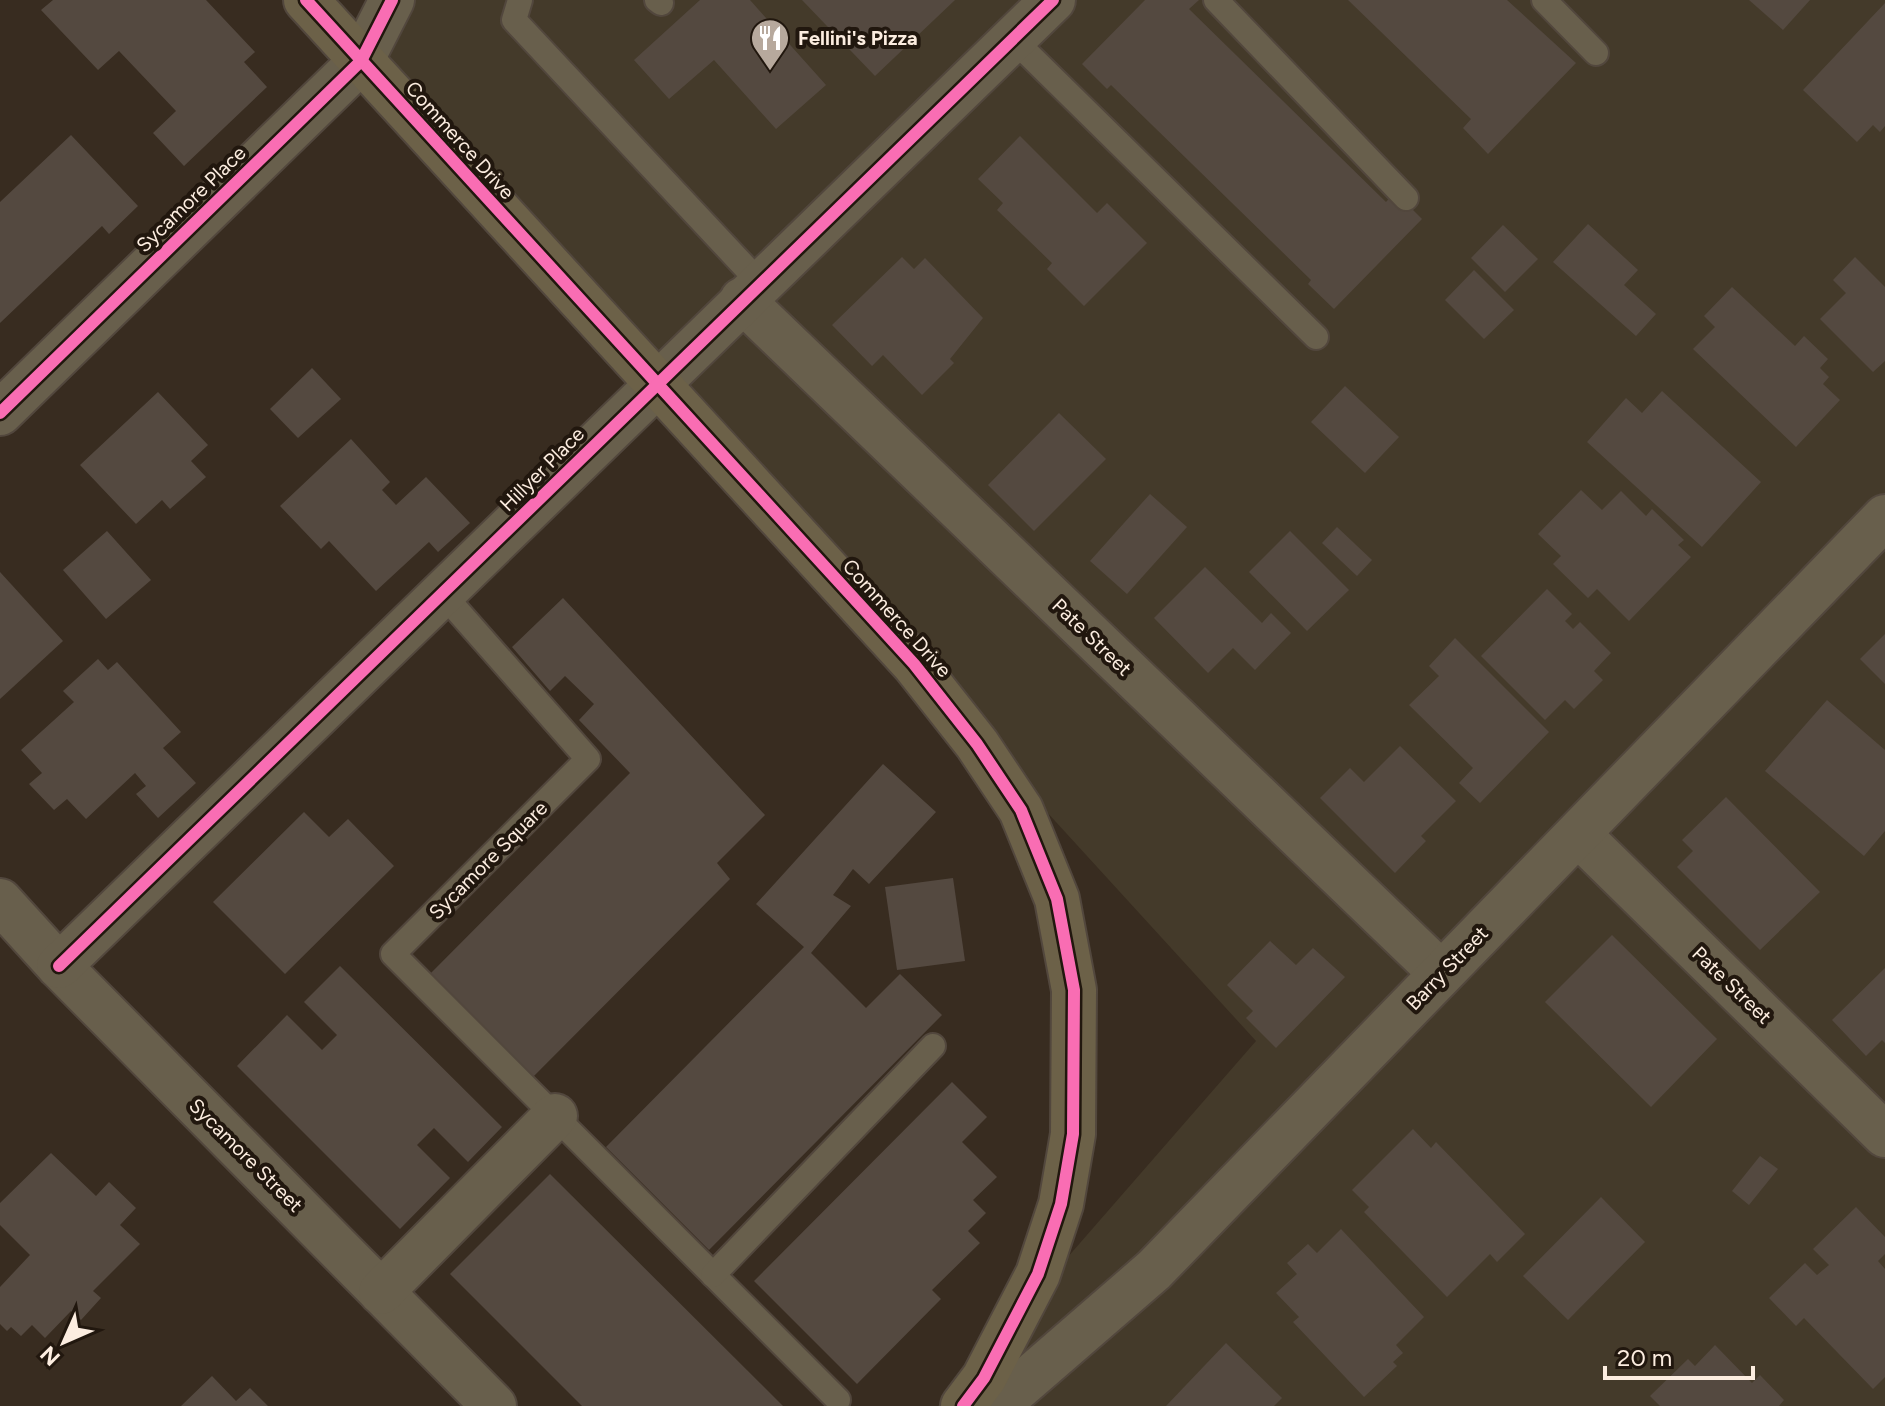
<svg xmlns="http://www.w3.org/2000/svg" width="1885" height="1406" font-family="Figtree,sans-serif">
	<rect width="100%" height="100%" fill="#382c20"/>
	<!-- commercial -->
	<path fill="#443a2a" d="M378,0H1885V1406H938L1256,1041L361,61Z"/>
	<!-- building -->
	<g fill="#544940">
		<path d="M53,0H206L255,52L244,62L267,87L184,166L153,133L176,111L119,51L98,70L41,10Z"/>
		<path d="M700,0H750L826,85L776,129L714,60L669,99L634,60Z"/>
		<path d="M802,0H955L875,76Z"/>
		<path d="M1145,0H1199L1189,9L1386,202L1395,192L1422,219L1334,309L1308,284L1311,280L1111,85L1107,89L1082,64Z"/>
		<path d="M1348,0H1507L1576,63L1488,154L1463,128L1471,119Z"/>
		<path d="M1749,0H1810L1783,30Z"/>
		<path d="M1885,3V126L1880,132L1873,125L1857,142L1803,90Z"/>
		<path d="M71,135L138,206L109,234L102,226L0,323V202Z"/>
		<path d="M1020,136L1097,213L1107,203L1147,243L1084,306L1047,269L1052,263L997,210L1003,203L978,179Z"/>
		<path d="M1588,224L1638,270L1624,285L1656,314L1636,336L1553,262Z"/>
		<path d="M1503,225L1538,259L1505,292L1471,258Z"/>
		<path d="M902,257L914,269L925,258L983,318L950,359L954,363L922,395L883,355L872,366L832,325Z"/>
		<path d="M1855,257L1885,287V361L1873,372L1820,319L1846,293L1833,280Z"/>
		<path d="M1474,270L1514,310L1484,339L1445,300Z"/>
		<path d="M1732,287L1795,346L1804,336L1828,359L1820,368L1829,377L1823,384L1840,400L1796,447L1693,349L1715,327L1704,316Z"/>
		<path d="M312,368L341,399L298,438L270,409Z"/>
		<path d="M1345,386L1399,437L1365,473L1311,422Z"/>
		<path d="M1662,391L1761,482L1702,547L1587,442L1626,398L1642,413Z"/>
		<path d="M158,392L208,445L191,461L206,477L170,509L162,500L136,524L80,465Z"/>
		<path d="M1059,413L1106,459L1034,531L988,485Z"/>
		<path d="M351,439L390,482L382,490L396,505L426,477L470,523L438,552L429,542L376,591L329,541L321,549L280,506Z"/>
		<path d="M1581,490L1602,510L1621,491L1646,516L1652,509L1684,540L1678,545L1691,557L1629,621L1597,589L1588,598L1553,564L1561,556L1538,534Z"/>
		<path d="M1150,494L1187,527L1127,594L1090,561Z"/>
		<path d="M1337,527L1372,560L1357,576L1322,543Z"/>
		<path d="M107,531L151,580L106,619L63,570Z"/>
		<path d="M1290,531L1349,590L1307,631L1249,572Z"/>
		<path d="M1205,567L1262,623L1271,613L1291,633L1255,670L1233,648L1208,673L1154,618Z"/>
		<path d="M0,572L63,641L0,699Z"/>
		<path d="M1547,589L1572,614L1565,621L1573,629L1580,622L1611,653L1594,671L1603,680L1574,709L1565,700L1545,720L1481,656Z"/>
		<path d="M563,598L765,815L717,863L730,879L530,1080L427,977L630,773L579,720L594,704L565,676L550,691L512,647Z"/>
		<path d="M1885,634V684L1860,659Z"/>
		<path d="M1455,638L1549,732L1480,803L1459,783L1473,768L1409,705L1439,676L1429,666Z"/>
		<path d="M98,659L108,670L117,662L181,732L163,748L196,783L158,818L136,794L146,786L135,773L86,819L67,799L54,810L29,784L42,773L21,750L74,702L63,691Z"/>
		<path d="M1827,700L1885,750V831L1864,856L1765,771Z"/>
		<path d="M1400,746L1456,801L1421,836L1426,841L1395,873L1320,798L1350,768L1364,782Z"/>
		<path d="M883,764L936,812L869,884L853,869L833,895L851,906L811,953L866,1008L900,974L942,1015L709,1250L606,1147L804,947L756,904Z"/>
		<path d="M1726,797L1820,892L1760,950L1677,867L1693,851L1682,840Z"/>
		<path d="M304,812L329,837L348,819L394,866L285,974L213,902Z"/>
		<path d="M953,878L965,961L897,970L885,887Z"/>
		<path d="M1612,935L1717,1039L1651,1107L1545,1002Z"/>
		<path d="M1270,941L1296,965L1313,948L1345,977L1276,1048L1246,1018L1253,1011L1227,985Z"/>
		<path d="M340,966L502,1127L468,1162L434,1128L417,1145L450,1178L400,1229L237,1066L287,1015L322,1050L337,1035L304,1002Z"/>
		<path d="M1885,968V1043L1882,1040L1866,1056L1832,1020Z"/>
		<path d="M952,1082L987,1117L962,1142L997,1177L973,1200L986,1213L968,1231L980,1243L932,1290L941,1299L857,1384L754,1281Z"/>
		<path d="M1413,1129L1431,1148L1436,1142L1525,1234L1497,1262L1490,1254L1447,1297L1364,1212L1369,1207L1352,1190Z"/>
		<path d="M51,1153L96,1196L109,1182L136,1208L120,1225L140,1244L93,1291L101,1298L81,1320L71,1311L45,1338L32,1325L21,1336L11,1327L7,1331L0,1324V1287L30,1255L0,1225V1203Z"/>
		<path d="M1760,1156L1778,1169L1749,1205L1732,1191Z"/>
		<path d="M550,1174L783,1406H582L450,1274Z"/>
		<path d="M1601,1197L1645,1242L1568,1320L1523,1276Z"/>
		<path d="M1856,1207L1885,1237V1254L1878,1261L1885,1269V1377L1873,1389L1804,1318L1796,1326L1769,1298L1805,1263L1817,1275L1829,1265L1813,1249Z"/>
		<path d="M1341,1229L1424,1317L1396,1345L1403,1353L1393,1362L1397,1366L1364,1397L1293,1322L1299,1317L1276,1293L1297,1274L1287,1263L1308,1244L1317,1253Z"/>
		<path d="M1226,1343L1282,1398L1274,1406H1166Z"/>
		<path d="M1715,1345L1752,1383L1760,1375L1784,1400L1779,1406H1660L1650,1396L1688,1359L1695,1366Z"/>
		<path d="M212,1376L236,1401L250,1388L268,1406H181Z"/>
	</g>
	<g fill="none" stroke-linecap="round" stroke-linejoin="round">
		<!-- service casing -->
		<g stroke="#52473d" stroke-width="28">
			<g id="service">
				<path d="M520,0L514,20L760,283"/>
				<path d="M657,0L661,3"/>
				<path d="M1216,0L1406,198"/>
				<path d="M1544,0L1596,53"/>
				<path d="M1013,39L1316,337"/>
				<path d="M442,593L588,759L393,954L838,1400"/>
				<path d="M713,1275L933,1046"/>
			</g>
		</g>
		<!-- minor casing -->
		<g stroke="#52473d" stroke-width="48">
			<g id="minor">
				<path d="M742,300L1441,973"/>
				<path d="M0,413L361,61L392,0"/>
				<path d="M1578,834L1885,1135"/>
				<path d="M0,901L59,966L494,1406"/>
				<path d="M59,966L1053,0"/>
				<path d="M381,1292L555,1116"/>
				<path d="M997,1406L1154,1270L1885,517"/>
			</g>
		</g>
		<!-- secondary casing -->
		<g stroke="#52473d" stroke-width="48">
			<path id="secondary" d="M306,0L914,664L977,744L1021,810L1057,899L1074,990L1073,1134L1061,1204L1038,1274L984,1378L963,1406"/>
		</g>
		<!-- service -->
		<use href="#service" stroke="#685f4c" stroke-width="24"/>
		<!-- minor -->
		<use href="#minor" stroke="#685f4c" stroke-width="44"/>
		<!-- secondary -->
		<use href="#secondary" stroke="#6c6148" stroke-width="44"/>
		<!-- cycleway casing -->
		<g stroke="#21170e" stroke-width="17">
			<g id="cycleway">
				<path d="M306,0L914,664L977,744L1021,810L1057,899L1074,990L1073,1134L1061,1204L1038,1274L984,1378L963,1406"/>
				<path d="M0,413L361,61L392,0"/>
				<path d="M59,966L1053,0"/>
			</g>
		</g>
		<!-- cycleway -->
		<use href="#cycleway" stroke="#f96db3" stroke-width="12"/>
	</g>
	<!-- icons -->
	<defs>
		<g id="restaurant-pin" transform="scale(2)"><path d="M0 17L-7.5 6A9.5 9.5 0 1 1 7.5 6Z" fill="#b7a99d" stroke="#21170e"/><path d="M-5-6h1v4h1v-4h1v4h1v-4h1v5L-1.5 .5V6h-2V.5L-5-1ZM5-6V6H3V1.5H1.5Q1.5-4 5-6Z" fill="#fff"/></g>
	</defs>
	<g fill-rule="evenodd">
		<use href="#restaurant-pin" x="770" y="38"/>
	</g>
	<g text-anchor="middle" stroke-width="8" stroke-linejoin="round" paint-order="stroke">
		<!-- poi labels -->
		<g font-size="20" font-weight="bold" fill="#fcede0" stroke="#21170e" text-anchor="start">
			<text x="798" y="45">Fellini's Pizza</text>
		</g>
		<!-- street labels -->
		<g font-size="20" fill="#fcede0" stroke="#21170e">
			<text transform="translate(460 140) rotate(48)" y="7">Commerce Drive</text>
			<text transform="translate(191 199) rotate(-44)" y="7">Sycamore Place</text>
			<text transform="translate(542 469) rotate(-45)" y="7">Hillyer Place</text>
			<text transform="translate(897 618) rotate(48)" y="7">Commerce Drive</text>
			<text transform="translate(1092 637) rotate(44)" y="7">Pate Street</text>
			<text transform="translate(488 860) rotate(-45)" y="7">Sycamore Square</text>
			<text transform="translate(1447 968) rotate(-46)" y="7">Barry Street</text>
			<text transform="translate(1732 985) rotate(44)" y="7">Pate Street</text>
			<text transform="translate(246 1155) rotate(45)" y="7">Sycamore Street</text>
		</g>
	</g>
	<!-- north arrow -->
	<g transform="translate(64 1342) rotate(225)" stroke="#21170e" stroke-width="6" paint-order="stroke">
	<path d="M0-6L14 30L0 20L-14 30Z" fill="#fcede0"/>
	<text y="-12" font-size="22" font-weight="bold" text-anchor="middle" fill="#fcede0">N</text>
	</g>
	<!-- scale -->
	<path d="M1605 1366v12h148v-12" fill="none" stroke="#fcede0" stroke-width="4"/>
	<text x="1617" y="1366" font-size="24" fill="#fcede0" stroke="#21170e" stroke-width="6" paint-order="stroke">20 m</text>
</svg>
